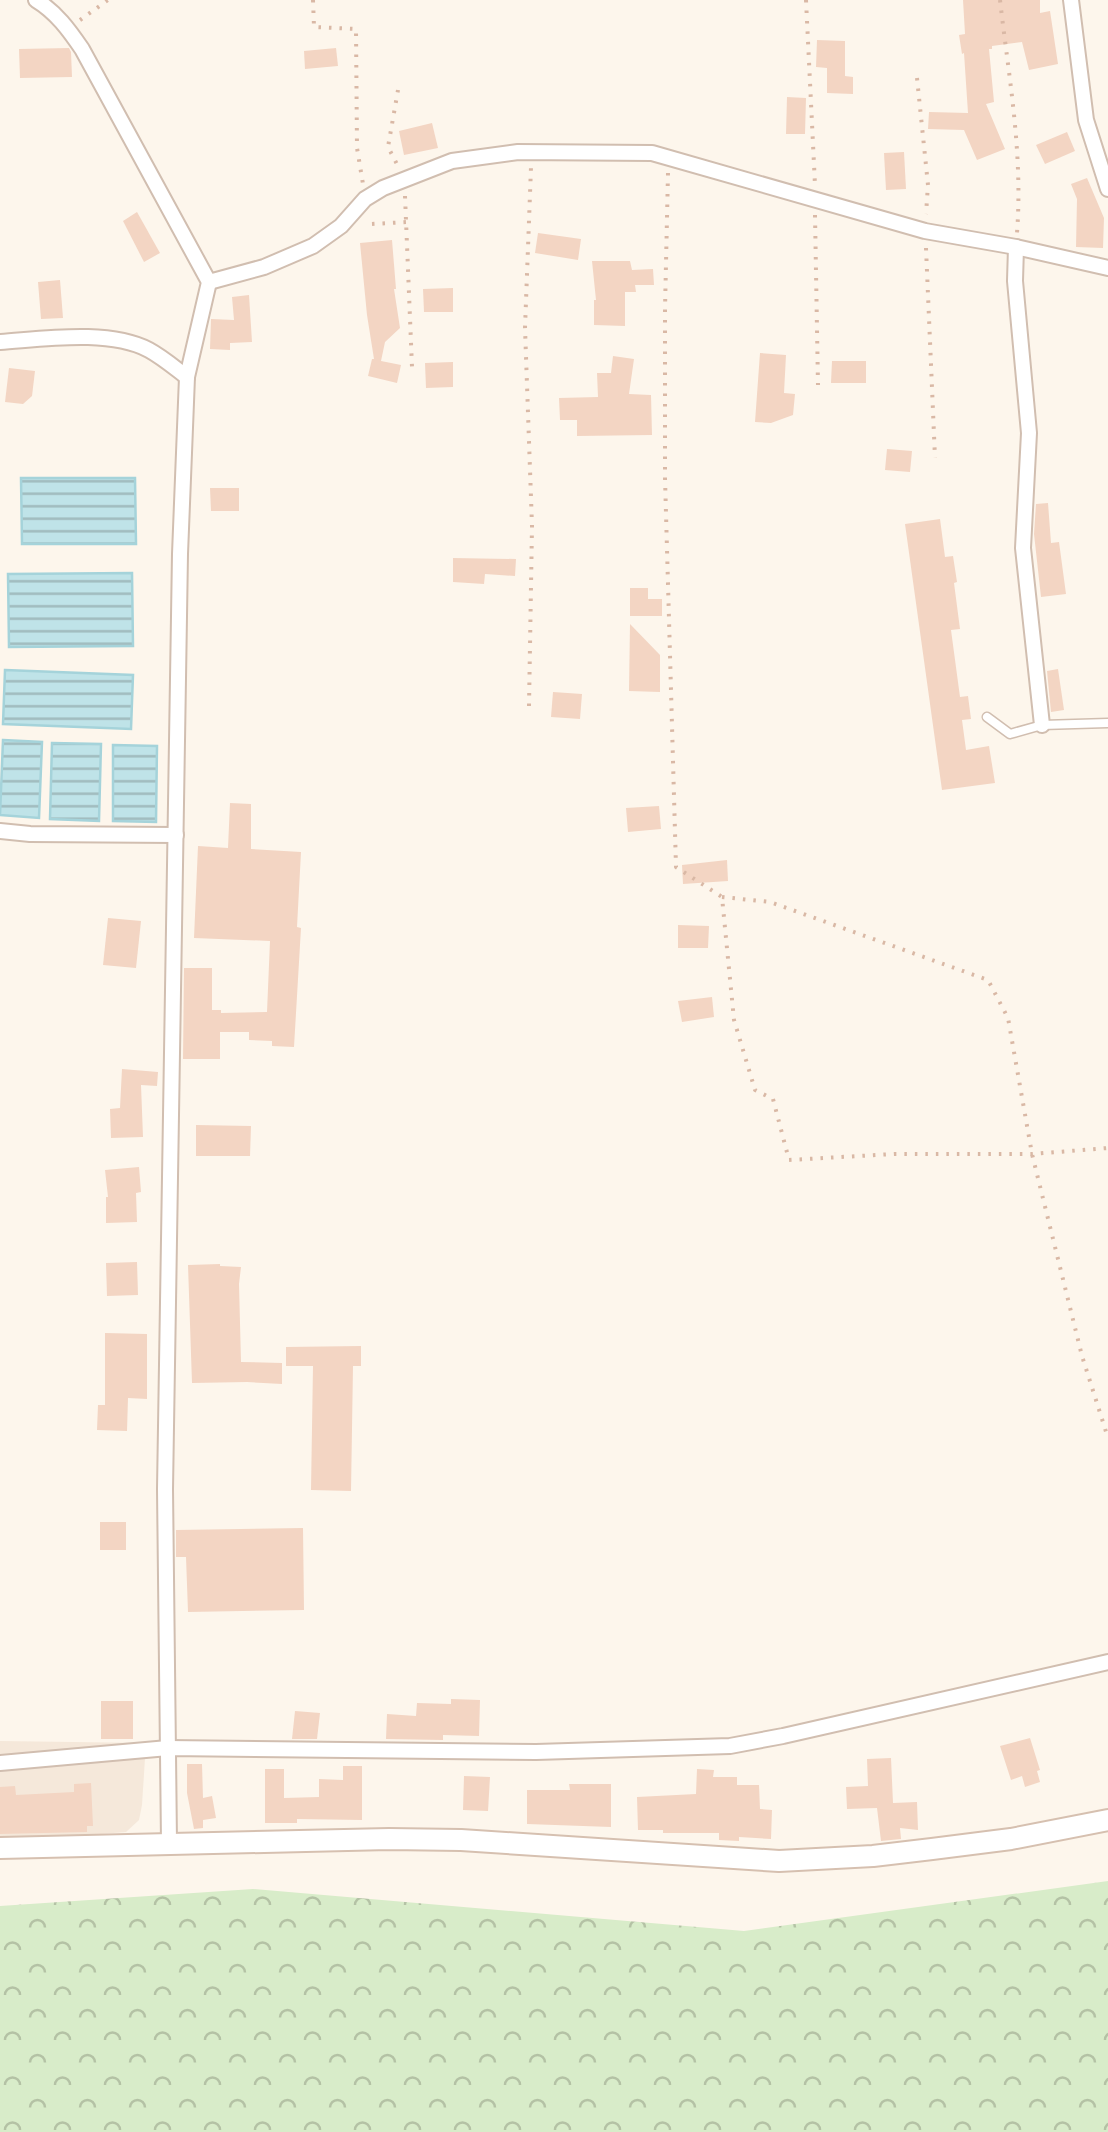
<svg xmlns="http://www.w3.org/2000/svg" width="1108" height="2132" font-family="'Golos Text',sans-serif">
	<defs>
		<pattern id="forest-crowns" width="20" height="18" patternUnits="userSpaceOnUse" patternTransform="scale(2.5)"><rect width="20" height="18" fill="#d8ecc9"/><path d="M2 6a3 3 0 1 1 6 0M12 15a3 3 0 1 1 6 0" fill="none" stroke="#b4c2a5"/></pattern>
		<pattern id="water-rules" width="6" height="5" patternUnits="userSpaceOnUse" patternTransform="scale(2.5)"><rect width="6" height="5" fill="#bfe3e8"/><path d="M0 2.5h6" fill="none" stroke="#a0bbbe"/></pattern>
	</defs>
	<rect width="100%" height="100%" fill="#fdf6ec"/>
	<!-- residential -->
	<path fill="#f5e8da" d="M0,1741L146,1743L142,1805L139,1820L126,1832L0,1842Z"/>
	<!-- forest -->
	<path fill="url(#forest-crowns)" d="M1108,1881V2132H0V1906L253,1889L744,1931Z"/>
	<!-- water -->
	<g fill="url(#water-rules)" stroke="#a5d3da" stroke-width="2.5">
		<path d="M21,478H135L136,544H22Z"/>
		<path d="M132,573L133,646L9,647L8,574Z"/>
		<path d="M5,670L133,675L131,729L3,724Z"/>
		<path d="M3,740L42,742L39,818L0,815Z"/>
		<path d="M52,743L101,744L99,821L50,819Z"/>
		<path d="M113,745L157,746L156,822L113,821Z"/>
	</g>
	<!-- building -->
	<g fill="#f3d5c3">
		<path d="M963,0H1040V13L1050,11L1058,64L1029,70L1022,42L992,46V49H989L994,102L986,104L1005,149L977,160L964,130L928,129L929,112L968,113L964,53L962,54L959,35L965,34Z"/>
		<path d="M817,40L845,41V76L853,77V94L827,93V68L816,67Z"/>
		<path d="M69,48L71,52L72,77L20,78L19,49Z"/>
		<path d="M336,48L338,66L305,69L304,51Z"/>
		<path d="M787,97L806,98L805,134H786Z"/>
		<path d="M432,123L438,148L404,155L399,131Z"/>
		<path d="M1067,132L1075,151L1045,164L1036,145Z"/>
		<path d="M904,152L906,189L886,190L884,153Z"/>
		<path d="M1087,178L1104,218L1103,248L1076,247L1077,199L1071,184Z"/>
		<path d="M137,212L160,253L144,262L123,221Z"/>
		<path d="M538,233L581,239L578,260L535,253Z"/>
		<path d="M392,240L396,289H394L400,328L385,342L381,361L401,365L397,383L368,376L372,359H374L367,315L360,243Z"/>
		<path d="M592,261H630L632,270L653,269L654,285H635L636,292H625V326L594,325V300H596Z"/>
		<path d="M60,280L63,318L41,319L38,282Z"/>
		<path d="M453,288V312H424L423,289Z"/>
		<path d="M249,295L252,342L230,343V350L210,349L211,319L234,320L232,297Z"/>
		<path d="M760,353L786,355L784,393L795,394L793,415L771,423L755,422Z"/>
		<path d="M613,356L634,359L629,394L651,395L652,435L577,436V420H560L559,398L598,397L597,373H611Z"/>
		<path d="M832,361H866V383H831Z"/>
		<path d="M453,362V387L426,388L425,363Z"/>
		<path d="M9,368L35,371L32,396L23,404L5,402Z"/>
		<path d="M887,449L912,451L910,472L885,470Z"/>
		<path d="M210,488H239V511H211Z"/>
		<path d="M1048,503L1051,543L1059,542L1066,594L1041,597L1034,534L1036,504Z"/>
		<path d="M940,519L945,557L953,556L957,582L954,583L960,629L951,630L960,697L968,696L971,719L962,720L966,750L989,746L995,783L942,790L905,524Z"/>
		<path d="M453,558L516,559L515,576L485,574L484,584L453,582Z"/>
		<path d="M630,588H648V599H662V616H630Z"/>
		<path d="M630,624L660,655V692L629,691Z"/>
		<path d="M1058,669L1064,710L1051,712L1047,671Z"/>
		<path d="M553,692L582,694L580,719L551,717Z"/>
		<path d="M230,803L251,804V849L301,852L297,927L301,928L294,1047L272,1046V1041L249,1040V1032H220V1059H183L184,968H212V1010H221V1013L267,1012L270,941L194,938L198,846L228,848Z"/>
		<path d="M659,806L661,829L628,832L626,808Z"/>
		<path d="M727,860L728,881L683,884L682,865Z"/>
		<path d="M108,918L141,921L136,968L103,965Z"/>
		<path d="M678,925L709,926L708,948H678Z"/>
		<path d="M712,997L714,1017L682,1022L678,1001Z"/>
		<path d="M122,1069L158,1072L157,1086L141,1085L143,1137L111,1138L110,1109L120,1108Z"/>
		<path d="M196,1125L251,1126L250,1156H196Z"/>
		<path d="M139,1167L141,1192L136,1193L137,1222L106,1223V1197H108L105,1170Z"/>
		<path d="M137,1262L138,1295L107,1296L106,1263Z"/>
		<path d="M220,1264V1266L241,1267L239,1284L241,1362L282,1363V1384L247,1382L192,1383L188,1265Z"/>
		<path d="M105,1333L147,1334V1399L128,1398L127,1431L97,1430L98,1405H105Z"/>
		<path d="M361,1346V1366H353L351,1491L311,1490L313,1366H286V1347Z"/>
		<rect x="100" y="1522" width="26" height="28"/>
		<path d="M303,1528L304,1610L188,1612L186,1557H176V1530Z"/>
		<path d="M451,1699L480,1700L479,1736L443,1735V1740L386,1739L387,1714L416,1716L417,1703L451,1704Z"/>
		<rect x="101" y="1701" width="32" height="38"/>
		<path d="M295,1711L320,1713L317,1739H292Z"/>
		<path d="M1030,1738L1040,1770L1037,1771L1040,1782L1025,1787L1022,1776L1011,1780L1000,1746Z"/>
		<path d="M891,1758L893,1803L917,1802L918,1830L900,1828L901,1839L881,1841L877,1808L847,1809L846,1787L868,1786L867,1759Z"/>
		<path d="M187,1764H202L203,1798L212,1796L216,1818L203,1820V1828L194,1829L187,1793Z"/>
		<path d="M343,1766H362V1820L297,1819V1823H265V1769H284V1798L319,1797V1779L343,1780Z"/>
		<path d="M697,1769L714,1770L713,1777H737V1785H759L760,1809L772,1810L771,1839L739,1837V1841L719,1840V1833H663V1830H638L637,1797L696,1794Z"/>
		<path d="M464,1776L490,1777L488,1811L463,1810Z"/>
		<path d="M91,1783L93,1826H87V1832L0,1834V1787L15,1786L16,1795L74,1792V1784Z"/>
		<path d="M569,1784H611V1827L527,1824V1790H570Z"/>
	</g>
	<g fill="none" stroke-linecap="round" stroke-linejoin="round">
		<!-- lane casing -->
		<g stroke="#d1beb0" stroke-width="11">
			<path id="lane" d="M987,717L1010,734L1042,725L1108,723"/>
		</g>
		<!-- street casing -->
		<g stroke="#d1beb0" stroke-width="18">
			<g id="street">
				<path d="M36,0C56,12 69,30 82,49L209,282L187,377L180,554L165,1489L169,1842"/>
				<path d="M1071,0L1086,120L1108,189"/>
				<path d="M1016,247L1015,281L1029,433L1023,548L1042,725"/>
				<path d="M209,282L264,267L313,246L341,226L365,199L383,188L452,161L518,152L652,153L925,231L1016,247L1108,268"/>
				<path d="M0,342C44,339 109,329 149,350C162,357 175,368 187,377"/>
				<path d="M0,831L30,834L176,835"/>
				<path d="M0,1763L168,1748L536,1752L730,1746L783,1736L1108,1662"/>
			</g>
		</g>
		<!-- secondary casing -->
		<g stroke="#d6c0b0" stroke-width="24">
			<path id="secondary" d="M0,1848L389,1839L461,1840L779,1861L873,1856L932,1849L1011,1839L1108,1820"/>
		</g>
		<!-- path -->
		<g stroke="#d9b8a5" stroke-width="4" stroke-dasharray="2.5 8" stroke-linecap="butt">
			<path d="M313,0L314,27L356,29L357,148L363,184"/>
			<path d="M806,0L815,185"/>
			<path d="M1000,0C1009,79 1023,153 1017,233"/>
			<path d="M80,20L108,0"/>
			<path d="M917,78L928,185L926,214"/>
			<path d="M398,90L388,147L399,168"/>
			<path d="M668,173L665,309V478L676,867L722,897L734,1020L755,1090L773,1099L789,1160L894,1154H1032L1108,1148"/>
			<path d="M405,196L412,367"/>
			<path d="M815,215L818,385"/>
			<path d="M372,224L407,222"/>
			<path d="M926,248L935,458"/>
			<path d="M529,706L532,526L525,328L531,167"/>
			<path d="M722,897L770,902L988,980L1008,1018L1032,1154L1082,1356L1108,1438"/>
		</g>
		<!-- lane -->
		<use href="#lane" stroke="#fff" stroke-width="8"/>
		<!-- street -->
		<use href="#street" stroke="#fff" stroke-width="14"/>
		<!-- secondary -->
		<use href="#secondary" stroke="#fff" stroke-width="20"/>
	</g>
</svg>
